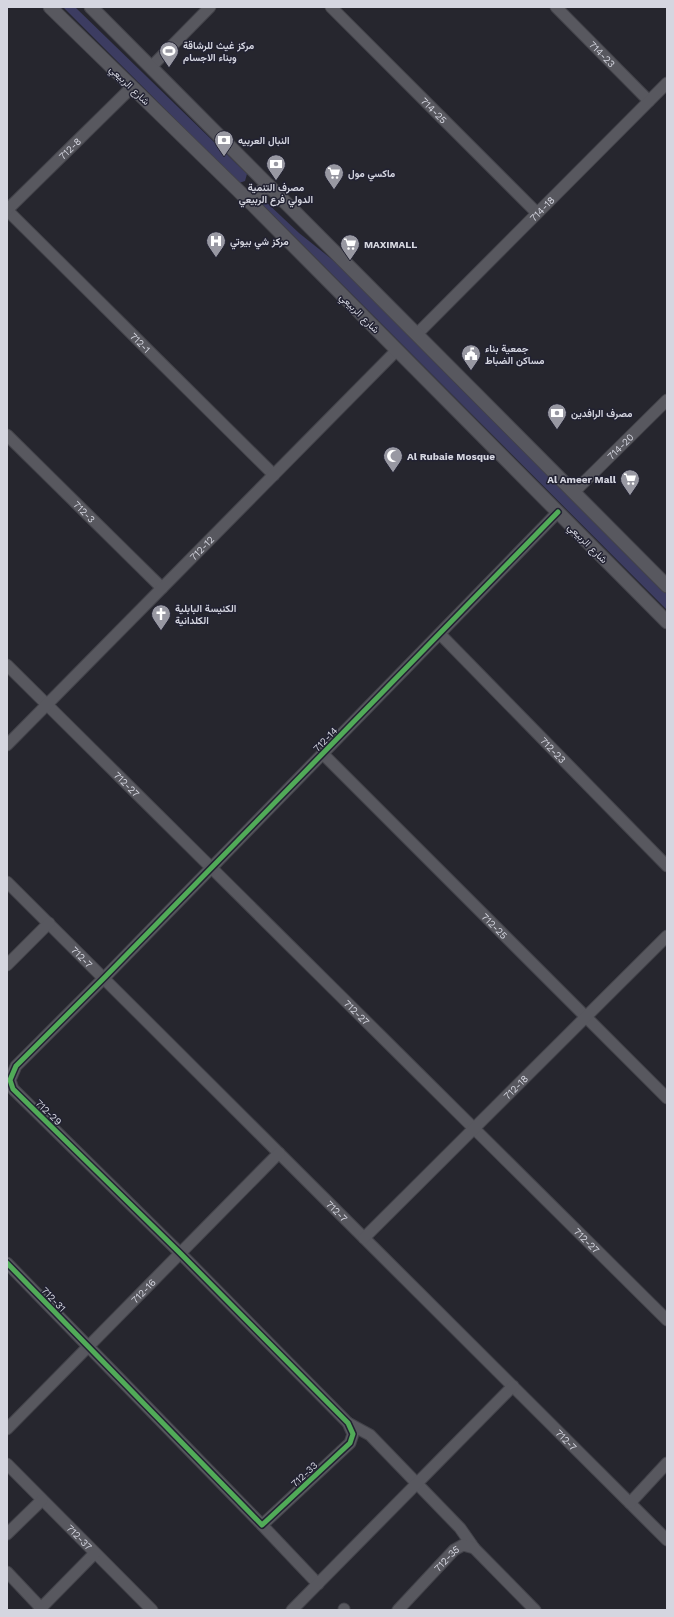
<svg xmlns="http://www.w3.org/2000/svg" width="674" height="1617" font-family="'Work Sans',Vazirmatn,sans-serif">
	<rect width="100%" height="100%" fill="#26262e"/>
	<!-- green -->
	<g fill="#3c3c61">
		<path d="M63,7H75L247,174L245,181L239,183Z"/>
		<path d="M265,201L299,233L344,269L667,594V610L266,208L263,205Z"/>
	</g>
	<g fill="none" stroke-linecap="round" stroke-linejoin="round">
		<!-- minor casing -->
		<g stroke="#43434a" stroke-width="13">
			<g id="minor">
				<path id="s1" d="M331,7L537,213"/>
				<path id="s2" d="M556,7L649,101"/>
				<path d="M151,67L210,7"/>
				<path id="s3" d="M7,210L274,475"/>
				<path id="s4" d="M7,210L132,87"/>
				<path id="s5" d="M417,334L667,83"/>
				<path id="s6" d="M7,435L162,588"/>
				<path id="s7" d="M574,492L667,400"/>
				<path id="s8" d="M440,634L667,866"/>
				<path id="s9" d="M7,665L667,1320"/>
				<path id="s10" d="M7,745L397,350"/>
				<path id="s11" d="M323,754L667,1098"/>
				<path id="s12" d="M7,882L667,1540"/>
				<path d="M7,965L49,923"/>
				<path id="s13" d="M364,1238L667,936"/>
				<path d="M7,1263L262,1525L350,1443L353,1434L348,1423L180,1253L13,1089L10,1080L16,1066L104,978L558,512"/>
				<path d="M348,1423L370,1435L460,1528L474,1548"/>
				<path id="s14" d="M7,1429L279,1153"/>
				<path id="s15" d="M7,1464L152,1610"/>
				<path d="M630,1503L667,1463"/>
				<path d="M262,1525L318,1584"/>
				<path d="M7,1534L42,1500"/>
				<path d="M7,1572L41,1608"/>
				<path d="M344,1609V1610"/>
				<path d="M39,1610L95,1553"/>
				<path d="M292,1610L513,1386"/>
				<path id="s16" d="M398,1610L454,1550L463,1545L474,1548L535,1610"/>
			</g>
		</g>
		<!-- tertiary casing -->
		<g stroke="#43434a" stroke-width="15">
			<g id="tertiary">
				<path d="M50,7L250,202L667,622"/>
				<path d="M91,7L667,586"/>
				<path d="M250,202L268,185"/>
			</g>
		</g>
		<!-- minor -->
		<use href="#minor" stroke="#58585f" stroke-width="11"/>
		<!-- tertiary -->
		<use href="#tertiary" stroke="#58585f" stroke-width="13"/>
		<!-- cycleway casing -->
		<g stroke="#222232" stroke-width="8">
			<path id="cycleway" d="M7,1263L262,1525L350,1443L353,1434L348,1423L180,1253L13,1089L10,1080L16,1066L104,978L558,512"/>
		</g>
		<!-- cycleway -->
		<use href="#cycleway" stroke="#51ab58" stroke-width="5"/>
	</g>
	<!-- icons -->
	<defs>
		<g id="stadium-pin" transform="scale(1)"><path d="M0 17L-7.5 6A9.5 9.5 0 1 1 7.5 6Z" fill="#9898a2" stroke="#222232"/><path d="M0-5a6.5 5 0 1 0 0 10a6.5 5 0 1 0 0-10ZM-3.5-1.8h7v3.6h-7Z" fill="#fff"/></g>
		<g id="bank-pin" transform="scale(1)"><path d="M0 17L-7.5 6A9.5 9.5 0 1 1 7.5 6Z" fill="#9898a2" stroke="#222232"/><path d="M-6-4H6V4H-6ZM0-2.3a2.3 2.3 0 1 0 0 4.6a2.3 2.3 0 1 0 0-4.6Z" fill="#fff"/></g>
		<g id="supermarket-pin" transform="scale(1)"><path d="M0 17L-7.5 6A9.5 9.5 0 1 1 7.5 6Z" fill="#9898a2" stroke="#222232"/><path d="M-6-5.5h2.5l.6 2H6L4.5 2H-2.5L-4.4-4H-6ZM-1.5 3.2a1.3 1.3 0 1 0 .1 0ZM3 3.2a1.3 1.3 0 1 0 .1 0Z" fill="#fff"/></g>
		<g id="hospital-pin" transform="scale(1)"><path d="M0 17L-7.5 6A9.5 9.5 0 1 1 7.5 6Z" fill="#9898a2" stroke="#222232"/><path d="M-5-5h3v3.5h4V-5h3V5h-3V1.5h-4V5h-3Z" fill="#fff"/></g>
		<g id="civic-pin" transform="scale(1)"><path d="M0 17L-7.5 6A9.5 9.5 0 1 1 7.5 6Z" fill="#9898a2" stroke="#222232"/><path d="M-.6-6.5H3V-4.5H.6V-3L4-1V1h2V6H-6V1h2V-1L-.6-3ZM-1.2 2.5V6h2.4V2.5Z" fill="#fff"/></g>
		<g id="mosque-pin" transform="scale(1)"><path d="M0 17L-7.5 6A9.5 9.5 0 1 1 7.5 6Z" fill="#9898a2" stroke="#222232"/><path d="M3.5-4.9A6 6 0 1 0 3.5 4.9A5 5 0 1 1 3.5-4.9Z" fill="#fff"/></g>
		<g id="church-pin" transform="scale(1)"><path d="M0 17L-7.5 6A9.5 9.5 0 1 1 7.5 6Z" fill="#9898a2" stroke="#222232"/><path d="M-1.2-6h2.4v3.5h3.3v2.4h-3.3V6h-2.4V-.1h-3.3v-2.4h3.3Z" fill="#fff"/></g>
	</defs>
	<g fill-rule="evenodd">
		<use href="#stadium-pin" x="169" y="51"/>
		<use href="#bank-pin" x="224" y="140"/>
		<use href="#bank-pin" x="276" y="164"/>
		<use href="#supermarket-pin" x="334" y="173"/>
		<use href="#hospital-pin" x="216" y="241"/>
		<use href="#supermarket-pin" x="350" y="244"/>
		<use href="#civic-pin" x="471" y="354"/>
		<use href="#bank-pin" x="557" y="413"/>
		<use href="#mosque-pin" x="393" y="456"/>
		<use href="#supermarket-pin" x="630" y="479"/>
		<use href="#church-pin" x="161" y="614"/>
	</g>
	<g text-anchor="middle" stroke-width="3" stroke-linejoin="round" paint-order="stroke">
		<!-- poi labels -->
		<g font-size="10" font-weight="bold" fill="#d5d6e0" stroke="#222232" text-anchor="start">
			<text x="183" y="49">مركز غيث للرشاقة<tspan x="183" dy="12">وبناء الاجسام</tspan></text>
			<text x="238" y="144">النبال العربيه</text>
			<text x="348" y="177">ماكسي مول</text>
			<text x="276" y="191" text-anchor="middle">مصرف التنمية<tspan x="276" dy="12">الدولي فرع الربيعي</tspan></text>
			<text x="230" y="245">مركز شي بيوتي</text>
			<text x="364" y="248">MAXIMALL</text>
			<text x="485" y="352">جمعية بناء<tspan x="485" dy="12">مساكن الضباط</tspan></text>
			<text x="571" y="417">مصرف الرافدين</text>
			<text x="407" y="460">Al Rubaie Mosque</text>
			<text x="616" y="483" text-anchor="end">Al Ameer Mall</text>
			<text x="175" y="612">الكنيسة البابلية<tspan x="175" dy="12">الكلدانية</tspan></text>
		</g>
		<!-- street labels -->
		<g font-size="10" fill="#d5d6e0" stroke="#222232">
			<text dy="4" stroke="none"><textPath href="#s2" startOffset="66">714-23</textPath></text>
			<text transform="translate(130 85) rotate(44)" y="4">شارع الربيعي</text>
			<text dy="4" stroke="none"><textPath href="#s1" startOffset="146">714-25</textPath></text>
			<text dy="4" stroke="none"><textPath href="#s4" startOffset="88">712-8</textPath></text>
			<text dy="4" stroke="none"><textPath href="#s5" startOffset="177">714-18</textPath></text>
			<text transform="translate(360 313) rotate(45)" y="4">شارع الربيعي</text>
			<text dy="4" stroke="none"><textPath href="#s3" startOffset="188">712-1</textPath></text>
			<text dy="4" stroke="none"><textPath href="#s7" startOffset="65">714-20</textPath></text>
			<text dy="4" stroke="none"><textPath href="#s6" startOffset="109">712-3</textPath></text>
			<text transform="translate(588 543) rotate(45)" y="4">شارع الربيعي</text>
			<text dy="4" stroke="none"><textPath href="#s10" startOffset="277">712-12</textPath></text>
			<text transform="translate(325 739) rotate(-46)" y="4">712-14</text>
			<text dy="4" stroke="none"><textPath href="#s8" startOffset="162">712-23</textPath></text>
			<text dy="4" stroke="none"><textPath href="#s9" startOffset="169">712-27</textPath></text>
			<text dy="4" stroke="none"><textPath href="#s11" startOffset="243">712-25</textPath></text>
			<text dy="4" stroke="none"><textPath href="#s12" startOffset="106">712-7</textPath></text>
			<text dy="4" stroke="none"><textPath href="#s9" startOffset="493">712-27</textPath></text>
			<text dy="4" stroke="none"><textPath href="#s13" startOffset="214">712-18</textPath></text>
			<text transform="translate(49 1112) rotate(44)" y="4">712-29</text>
			<text dy="4" stroke="none"><textPath href="#s12" startOffset="466">712-7</textPath></text>
			<text dy="4" stroke="none"><textPath href="#s9" startOffset="817">712-27</textPath></text>
			<text dy="4" stroke="none"><textPath href="#s14" startOffset="194">712-16</textPath></text>
			<text transform="translate(54 1299) rotate(46)" y="4">712-31</text>
			<text dy="4" stroke="none"><textPath href="#s12" startOffset="790">712-7</textPath></text>
			<text transform="translate(304 1474) rotate(-43)" y="4">712-33</text>
			<text dy="4" stroke="none"><textPath href="#s15" startOffset="103">712-37</textPath></text>
			<text dy="4" stroke="none"><textPath href="#s16" startOffset="71">712-35</textPath></text>
		</g>
	</g>
	<!-- border -->
	<rect width="674" height="1617" fill="none" stroke="#d5d6e0" stroke-width="16"/>
</svg>
